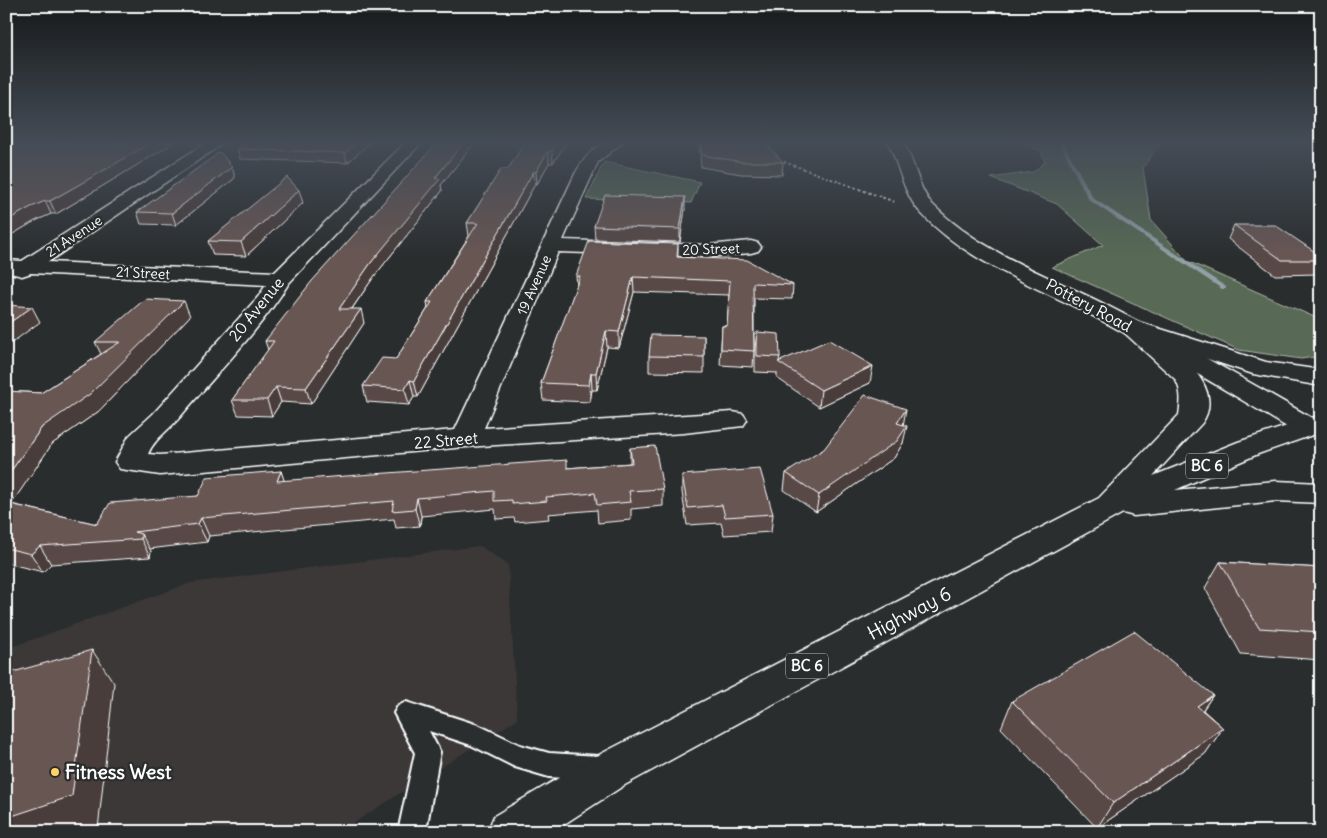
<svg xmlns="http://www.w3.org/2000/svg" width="1327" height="838" font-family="Delius,sans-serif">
	<rect width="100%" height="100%" fill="#2a2d2e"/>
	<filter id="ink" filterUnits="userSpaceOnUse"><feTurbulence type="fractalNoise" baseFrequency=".02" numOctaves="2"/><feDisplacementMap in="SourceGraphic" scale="10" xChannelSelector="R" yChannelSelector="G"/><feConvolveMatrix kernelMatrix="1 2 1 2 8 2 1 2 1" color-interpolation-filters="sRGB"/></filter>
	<g filter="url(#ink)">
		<!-- built -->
		<path fill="#3d3939" d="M480,546L508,565L517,719L339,832H6V649L191,583Z"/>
		<!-- green -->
		<g fill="#596b54" stroke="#acb5aa">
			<path d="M1021,142H1164L1155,150L1143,168L1151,220L1187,261L1321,320V356L1301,359L1239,350L1052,267L1103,245L1057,204L991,178L1033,172L1045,162L1041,151Z"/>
			<path d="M604,162L700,182L691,203L586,199Z"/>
		</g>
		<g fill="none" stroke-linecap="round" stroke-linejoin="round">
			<!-- stream -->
			<path fill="#94a0a9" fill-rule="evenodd" d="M1059,142H1063L1093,198L1226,287V289H1222L1089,200Z"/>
			<!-- lane casing -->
			<g stroke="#fff" stroke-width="4">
				<path id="lane" d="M406,702L478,725L520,745L549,753L599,756L608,760L612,768L608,776L599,780L549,777L515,767L471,745L429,731L440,752L427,825L425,832H398L415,753L394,713L398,706Z"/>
			</g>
			<!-- street casing -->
			<g stroke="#fff" stroke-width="3">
				<path id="street" d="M207,142H225L48,262L275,272L406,142H422L289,283C259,331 217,373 180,417C170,429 154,439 148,454L160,455L455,430L575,174C587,154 597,140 623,142L598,162L563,240L707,245L751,241L758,243L761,247L758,251L751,253L707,257L558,252L484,428L733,412L743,414L747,420L743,426L684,433L466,447L160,475L120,469L115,462L129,436L153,414L258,297L266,285L31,273L22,276L6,272V260L22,261Z"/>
			</g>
			<!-- secondary casing -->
			<g stroke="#fff" stroke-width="3">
				<path id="secondary" d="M888,142H902C916,161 917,189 934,206C982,253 1049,276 1108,306C1179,342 1248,381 1317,421L1321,427L1317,433L1307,435L1297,433C1229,392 1160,351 1089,314C1033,285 965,261 921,213C903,194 899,164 888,142Z"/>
			</g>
			<!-- primary casing -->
			<g stroke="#fff" stroke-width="3">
				<path id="primary" d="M1129,319L1266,362L1321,370V386L1253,374L1171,347C1192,365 1222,394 1202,423L1153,476L1238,442L1321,415V432L1258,454L1175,490L1276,481L1321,483V503L1276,501L1134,516L1123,513L623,786L552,832H487L494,816L593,758L1099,498L1179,415C1181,402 1182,390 1175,379L1117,326L1121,321Z"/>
			</g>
			<!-- path -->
			<path stroke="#fff" stroke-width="2" stroke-dasharray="2.5 2.5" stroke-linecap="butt" d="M779,160L895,202"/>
			<!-- lane -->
			<use href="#lane" fill="#2a2d2e" fill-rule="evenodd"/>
			<!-- street -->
			<use href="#street" fill="#2a2d2e" fill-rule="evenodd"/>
			<!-- secondary -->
			<use href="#secondary" fill="#2a2d2e" fill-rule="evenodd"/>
			<!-- primary -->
			<use href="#primary" fill="#2a2d2e" fill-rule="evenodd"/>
		</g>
		<!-- wall -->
		<g fill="#594a47" stroke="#fff">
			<path d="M6,142H175L101,187L56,214H51L35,221L6,238Z"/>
			<path d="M247,142H371L347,163L240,159L237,149Z"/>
			<path d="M438,142H475L441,185L442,191L373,278L352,309L364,323L311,404L281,402L272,416L238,415L232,400L268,350L265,341Z"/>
			<path d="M567,142L553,163H549L537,184H535L418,397H414L409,405L367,402L363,386L396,359L428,308L427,302L469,236L467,223L508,169Z"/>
			<path d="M699,142H764L783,162L782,175L741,174L701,167Z"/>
			<path d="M232,167L235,178L176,225L141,224L137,212Z"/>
			<path d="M303,203L246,256L213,255L208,241Z"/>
			<path d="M685,209L680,242L595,239L594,226Z"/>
			<path d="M1234,225L1321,256V269L1318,274L1275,275L1228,239Z"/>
			<path d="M678,244V257L793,285L792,299L754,298V351L753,367L720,365L722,326H727L729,295L634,292L619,348L607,347L597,390H592L590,402L543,400L541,383L577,285L576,276Z"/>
			<path d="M190,316L99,411L52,444L11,504L97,524L198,496L281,471L284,481L567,468L630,463V448L663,489V506L631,509V520L598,523L597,510L548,514L549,519L515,522L514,518L496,519L495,509L421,516L420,526L396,528L394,519L209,536L207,542L149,549L151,551L150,557L51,564L43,572L6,563V391L41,393L101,354L95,342Z"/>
			<path d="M757,332L780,357L779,361L870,383L819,407L777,378V373L755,372V348Z"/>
			<path d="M704,336V373L649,372V356Z"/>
			<path d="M903,425V443L894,458L816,512L784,490L786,473Z"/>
			<path d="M682,475L773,514L771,532L724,535L721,523L687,525L682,492Z"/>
			<path d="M1220,562L1321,568V660L1241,654L1205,588Z"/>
			<path d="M1213,695L1203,710L1223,728L1205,754L1097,828L1001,728L1012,701Z"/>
		</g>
		<!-- shaded-wall -->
		<g fill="#493c3a" stroke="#fff">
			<path d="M152,142H175L101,187L56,214L50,201Z"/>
			<path d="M358,142H371L347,163L345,153Z"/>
			<path d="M464,142H475L441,185L442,191L373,278L342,323L339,309L370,264L435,178Z"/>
			<path d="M558,142H567L553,163L552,151Z"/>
			<path d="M548,151L549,163L537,184L536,172Z"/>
			<path d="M232,167L235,178L176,225L172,213Z"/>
			<path d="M533,172L535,184L418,397L414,381Z"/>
			<path d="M299,190L303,203L246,256L241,242Z"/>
			<path d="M685,197V209L680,242V229Z"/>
			<path d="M45,201L51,214L35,221L6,238V221L29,208Z"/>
			<path d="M633,277L634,292L619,348V332Z"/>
			<path d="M184,301L190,316L99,411L52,444L6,512V478L42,427Z"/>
			<path d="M32,307L40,322L6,347V325Z"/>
			<path d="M361,309L364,323L311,404L306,388Z"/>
			<path d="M606,331L607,347L597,390L596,373Z"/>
			<path d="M873,366L870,383L819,407L821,390Z"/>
			<path d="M591,373L592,390L590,402L589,385Z"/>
			<path d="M410,380L414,397L409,405L405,389Z"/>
			<path d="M276,387L281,402L272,416L267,400Z"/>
			<path d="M906,409L903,426L897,423Z"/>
			<path d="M907,426L903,443L894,458L816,512L819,495Z"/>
			<path d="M281,471L287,489L277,481Z"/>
			<path d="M417,498L421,516L420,526L415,509Z"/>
			<path d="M201,518L209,536L207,542L198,524Z"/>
			<path d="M141,534L151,551L150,557L141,539Z"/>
			<path d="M40,546L51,564L43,572L31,554Z"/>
			<path d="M92,650L114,683L98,829L89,832H6V818Z"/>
			<path d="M1213,695L1195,721L1197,706Z"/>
			<path d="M1223,728L1205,754L1097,828L1113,803Z"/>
		</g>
		<!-- building -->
		<g fill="#685653" stroke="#fff">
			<path d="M6,142H152L96,175L50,201H45L29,208L6,221Z"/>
			<path d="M247,142H358L345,153L237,149Z"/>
			<path d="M438,142H464L435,178L440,179L370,264L339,309H361L306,388L276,387L267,400H232L274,341H265L312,281Z"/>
			<path d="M525,142H558L552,151H548L536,172H533L414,381L410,380L405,389L363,386L382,358L396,359L432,302H427L478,223H467L501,169H508Z"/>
			<path d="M701,142H764L783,162H742L702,155Z"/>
			<path d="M220,152L232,167L172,213L137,212Z"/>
			<path d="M287,177L299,190L241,242L208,241Z"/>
			<path d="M605,195L685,197L680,229L594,226Z"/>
			<path d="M1234,225H1275L1321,256V260H1282Z"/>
			<path d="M589,241L678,244L677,257L747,260L793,285L753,283L754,351L721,349L722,326H727L730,281L633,277L619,332L606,331L596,373H591L589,385L541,383L580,276H576Z"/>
			<path d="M145,299L184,301L90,394L42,427L6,478V391L41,393L120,342H95Z"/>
			<path d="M6,305L32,307L6,325Z"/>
			<path d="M757,332L779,334L780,357L757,356Z"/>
			<path d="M651,335L704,336V357L649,356Z"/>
			<path d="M829,340L873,366L821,390L778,362Z"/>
			<path d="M865,395L906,409L897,423L907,426L897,441L819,495L786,473L824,449Z"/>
			<path d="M655,446L663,489L629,491L631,502L597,505L595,493L546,497L547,501L512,504V500L494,501V491L417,498L415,509L392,511L394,501L201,518L198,524L134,532L141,534V539L40,546L31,554L6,548V503L97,524L110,503L198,496L207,477L281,471L277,481L567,460V468L632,463L630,448Z"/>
			<path d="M760,469L773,514L725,517L722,505L688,508L682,475Z"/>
			<path d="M1220,562L1321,568V632L1259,628Z"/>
			<path d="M1134,631L1213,695L1197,706L1223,728L1113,803L1012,701Z"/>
			<path d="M92,650L72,796L6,818V674Z"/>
		</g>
	</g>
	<!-- sky -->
	<linearGradient id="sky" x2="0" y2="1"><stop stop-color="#171919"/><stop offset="0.55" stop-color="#444c57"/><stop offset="1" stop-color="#444c57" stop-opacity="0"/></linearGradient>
	<rect width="1327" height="259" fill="url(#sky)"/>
	<!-- markers -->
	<circle fill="#ffd166" stroke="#2a2d2e" stroke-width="2" cx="55" cy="772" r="5"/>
	<g text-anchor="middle" stroke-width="4.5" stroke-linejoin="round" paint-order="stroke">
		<!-- far-street labels -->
		<g font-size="14" fill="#fff" stroke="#2a2d2e">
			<text transform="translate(74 236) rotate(-33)" y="5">21 Avenue</text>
			<text transform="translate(711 249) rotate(-2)" y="5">20 Street</text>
			<text transform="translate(143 273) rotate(3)" y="5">21 Street</text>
			<text transform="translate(534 285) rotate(-66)" y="5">19 Avenue</text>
		</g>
		<!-- shield labels -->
		<g fill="#2a2d2e" stroke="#bfc0c0" stroke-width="1">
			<rect x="1186" y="453.5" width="42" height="25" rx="4"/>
			<rect x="786" y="653.5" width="42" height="25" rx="4"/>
		</g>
		<g font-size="15" font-weight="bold" fill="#fff">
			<text x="1207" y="471">BC 6</text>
			<text x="807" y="671">BC 6</text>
		</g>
		<!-- street labels -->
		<g font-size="16" fill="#fff" stroke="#2a2d2e">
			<text transform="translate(1089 305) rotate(28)" y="6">Pottery Road</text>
			<text transform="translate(256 309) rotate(-51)" y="6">20 Avenue</text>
			<text transform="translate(446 440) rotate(-5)" y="6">22 Street</text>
		</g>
		<!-- near-street labels -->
		<g font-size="19" fill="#fff" stroke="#2a2d2e">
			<text transform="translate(909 613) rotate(-28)" y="7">Highway 6</text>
		</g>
		<!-- near-poi labels -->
		<g font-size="19" font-weight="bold" fill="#fff" stroke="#2a2d2e" text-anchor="start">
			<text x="65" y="779">Fitness West</text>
		</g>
	</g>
	<!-- margin -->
	<rect width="1327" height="838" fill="none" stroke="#2a2d2e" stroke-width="25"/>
	<rect x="12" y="12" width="1302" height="813" fill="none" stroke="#fff" stroke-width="2" filter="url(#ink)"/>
</svg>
